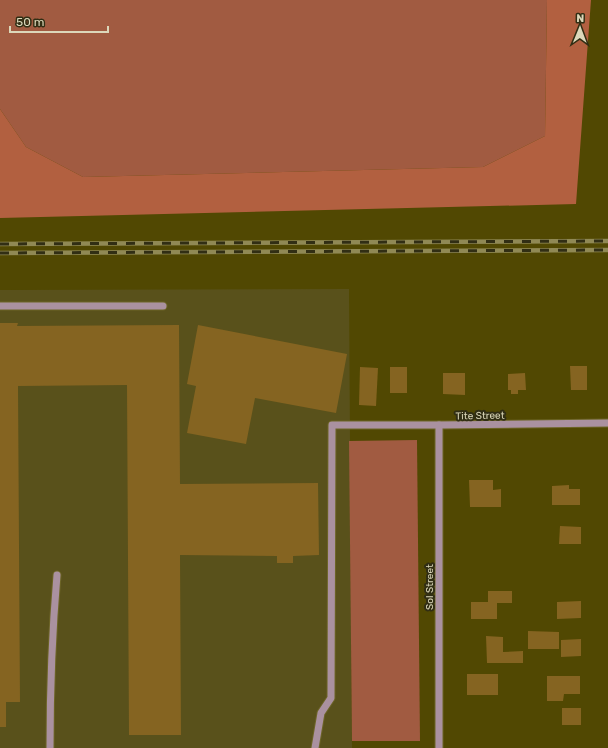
<svg xmlns="http://www.w3.org/2000/svg" width="608" height="748" font-family="Rubik,sans-serif">
	<rect width="100%" height="100%" fill="#514802"/>
	<!-- built -->
	<path fill="#59511b" d="M349,289L352,748H0V290Z"/>
	<!-- green -->
	<g fill="#a15b41">
		<path d="M0,0H547L545,136L483,167L83,177L26,147L0,109Z"/>
		<path d="M417,440L420,741H352L349,441Z"/>
	</g>
	<!-- forest -->
	<path fill="#b26040" d="M547,0H591L576,204L0,218V109L26,147L83,177L483,167L545,136Z"/>
	<!-- building -->
	<g fill="#856421">
		<path d="M0,323H18L17,326L179,325L180,484L318,483L319,555L293,556V563H277V556L180,555L181,735H129L127,385L18,386L20,702H6V727H0Z"/>
		<path d="M198,325L347,354L336,413L255,398L246,444L187,433L196,386L187,384Z"/>
		<path d="M570,366H587V390H571Z"/>
		<path d="M360,367L378,368L376,406L359,405Z"/>
		<rect x="390" y="367" width="17" height="26"/>
		<path d="M443,373H465V395L443,394Z"/>
		<path d="M525,373L526,390H518V394H511V390H508V374Z"/>
		<path d="M469,480H493V490L501,489V507H470Z"/>
		<path d="M569,485V489H580V505H552V486Z"/>
		<path d="M560,526L581,527V544H559Z"/>
		<path d="M488,591H512V603H497V619H471V602H488Z"/>
		<path d="M581,601V618L557,619V602Z"/>
		<path d="M528,631L559,632V649H528Z"/>
		<path d="M486,636L503,637V652L523,651V663H487Z"/>
		<path d="M581,639V656L561,657V640Z"/>
		<rect x="467" y="674" width="31" height="21"/>
		<path d="M547,676H580V694H564L563,701H547Z"/>
		<rect x="562" y="708" width="19" height="17"/>
	</g>
	<g fill="none" stroke-linecap="round" stroke-linejoin="round">
		<!-- minor casing -->
		<g stroke="#6d6527" stroke-width="9">
			<g id="minor">
				<path d="M0,306H163"/>
				<path d="M50,748C50,690 52,633 57,575"/>
				<path d="M315,748L321,713L331,698L332,425H439L608,423"/>
				<path d="M439,748V425"/>
			</g>
		</g>
		<!-- minor -->
		<use href="#minor" stroke="#aa91a0" stroke-width="7"/>
		<!-- rail casing -->
		<g stroke="#908955" stroke-width="4.5">
			<g id="rail">
				<path d="M0,244L608,241"/>
				<path d="M0,253L608,250"/>
			</g>
		</g>
		<!-- rail -->
		<use href="#rail" stroke="#312e14" stroke-width="3" stroke-dasharray="9" stroke-linecap="butt"/>
	</g>
	<g text-anchor="middle" stroke-width="4" stroke-linejoin="round" paint-order="stroke">
		<!-- street labels -->
		<g font-size="10" fill="#dcd8ba" stroke="#312e14">
			<text transform="translate(480 415) rotate(-1)" y="4">Tite Street</text>
			<text transform="translate(429 587) rotate(-90)" y="4">Sol Street</text>
		</g>
	</g>
	<!-- north arrow -->
	<g transform="translate(580 28) rotate(1)" stroke="#312e14" stroke-width="3" paint-order="stroke">
	<path d="M0-3L7 15L0 10L-7 15Z" fill="#dcd8ba"/>
	<text y="-6" font-size="11" font-weight="bold" text-anchor="middle" fill="#dcd8ba">N</text>
	</g>
	<!-- scale -->
	<path d="M10 26v6h98v-6" fill="none" stroke="#dcd8ba" stroke-width="2"/>
	<text x="16" y="26" font-size="12" fill="#dcd8ba" stroke="#312e14" stroke-width="3" paint-order="stroke">50 m</text>
</svg>
